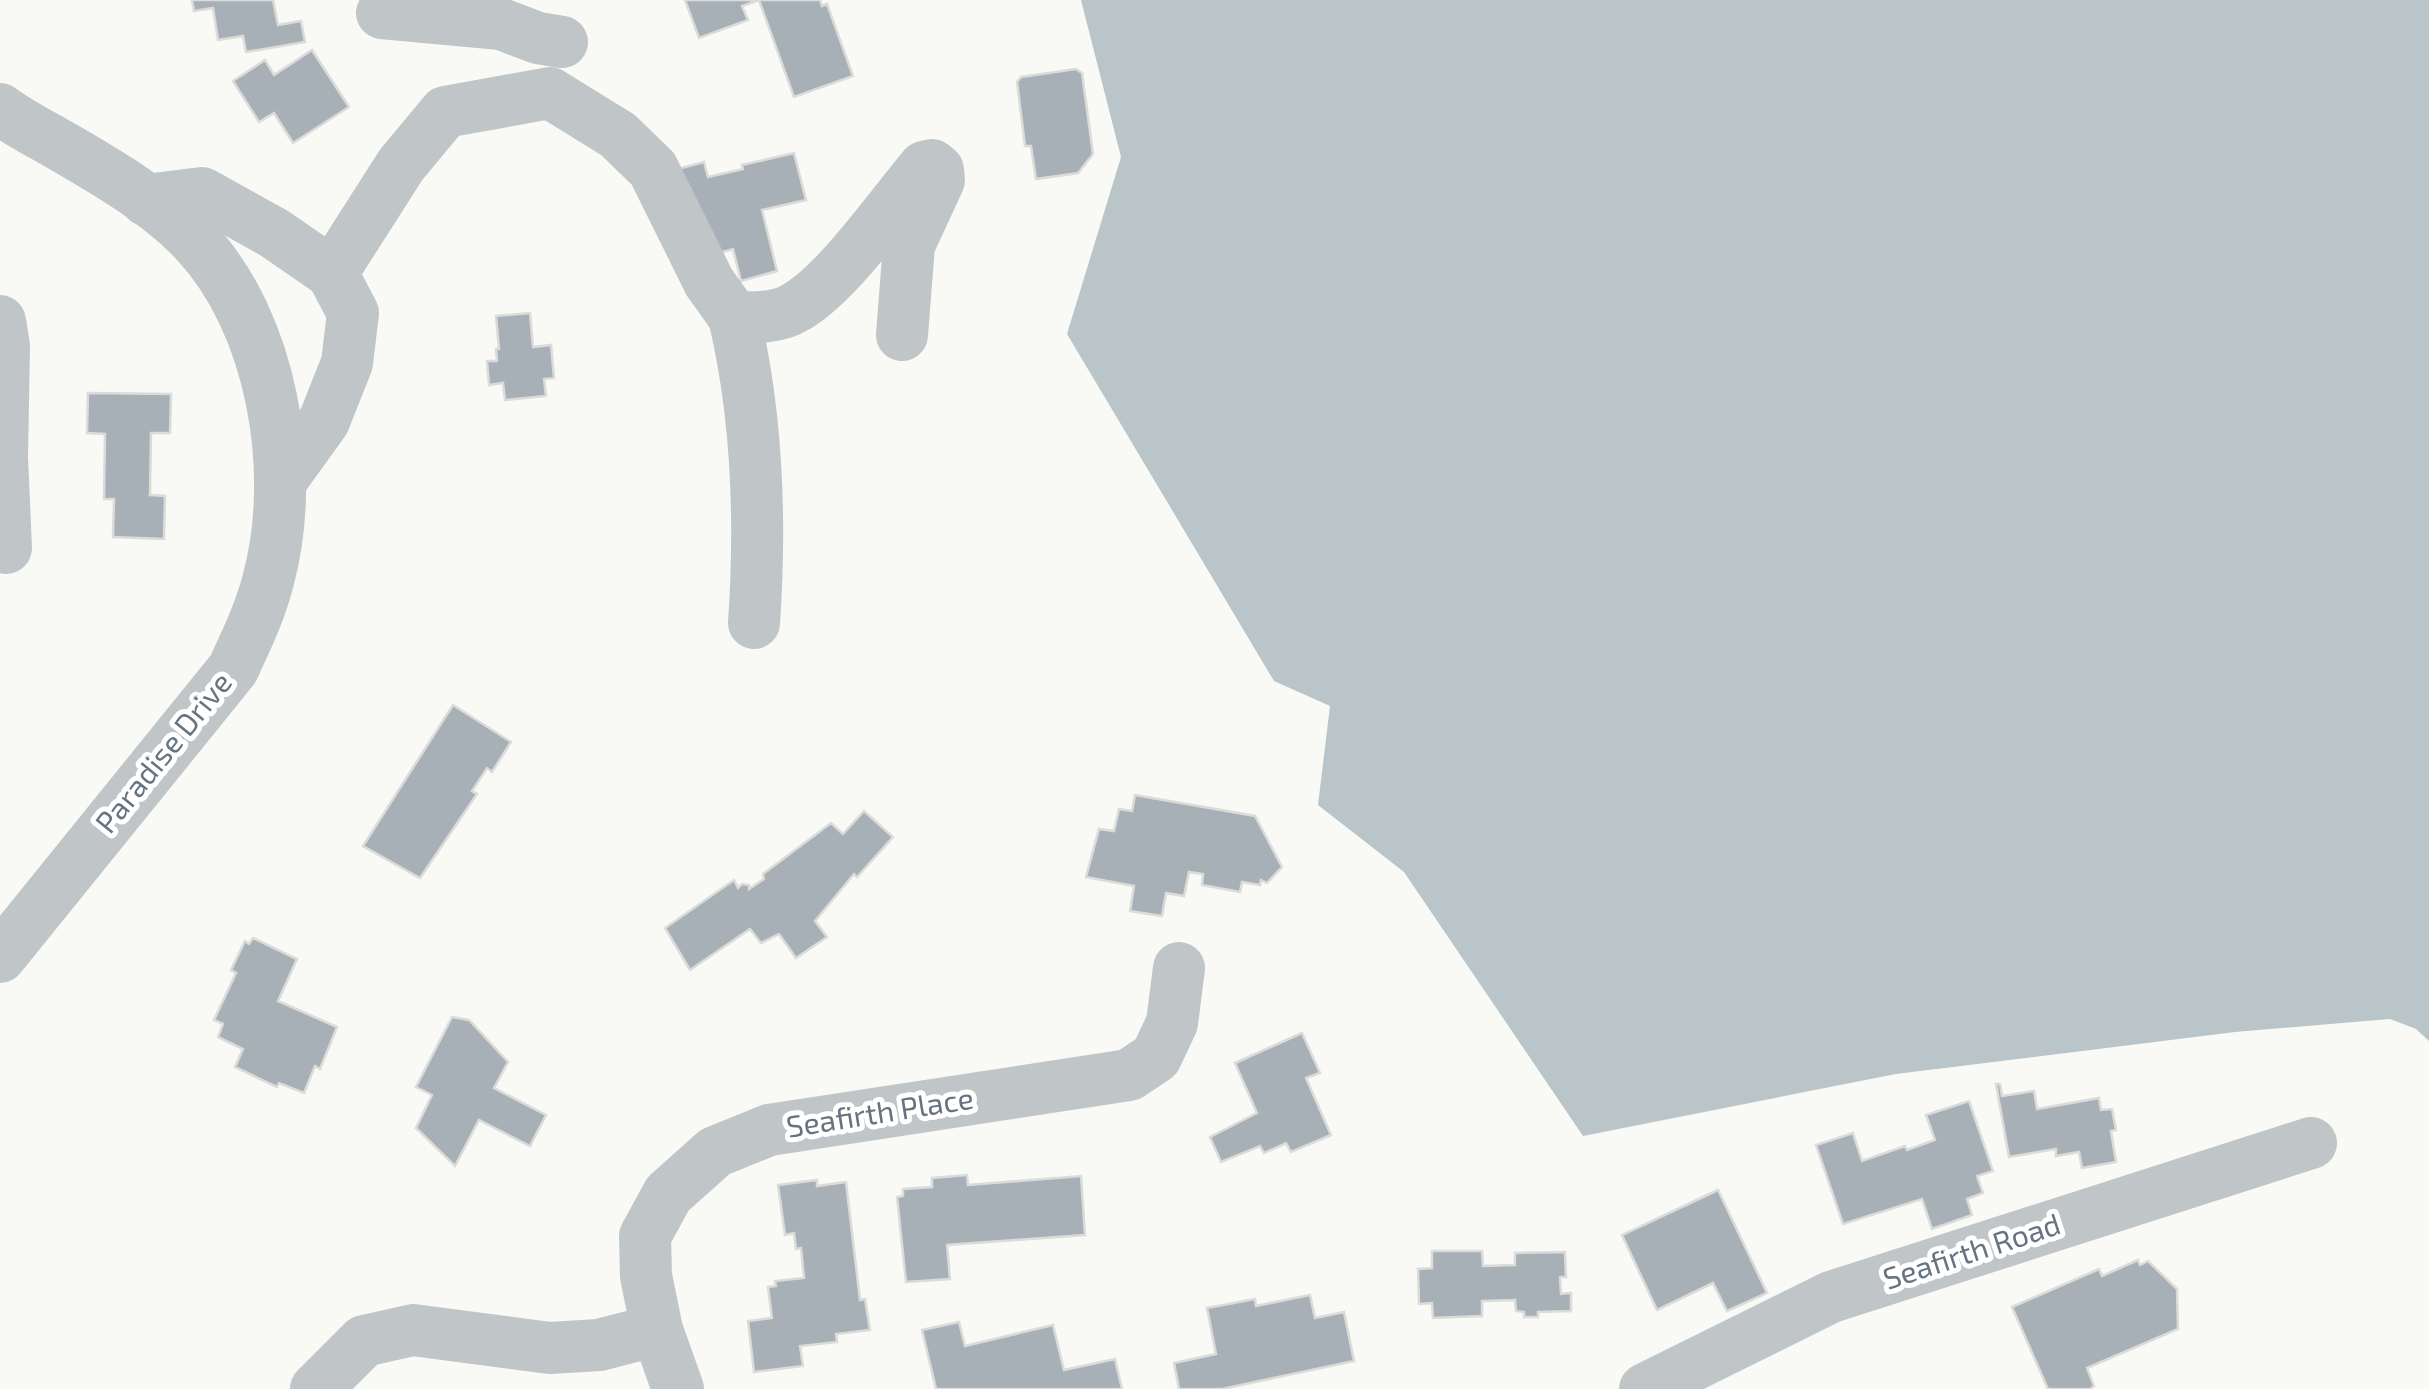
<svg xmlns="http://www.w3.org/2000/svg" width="2429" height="1389" font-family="'Exo 2',sans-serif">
	<rect width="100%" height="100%" fill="#f9f9f6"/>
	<!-- water -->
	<path fill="#bac5c9" d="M1081,0H2429V1041L2416,1029L2390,1019L2235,1032L1896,1074L1583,1136L1404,872L1318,805L1330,706L1274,681L1067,334L1121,157Z"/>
	<!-- building -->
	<g fill="#a7b0b6" stroke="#dbdbd9" stroke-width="2.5">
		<path d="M192,0H273L278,25L301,21L305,42L246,52L243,36L218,40L213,8L194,11Z"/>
		<path d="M685,0H820L822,6L827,4L853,76L794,97L759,0L742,6L748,20L699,38Z"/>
		<path d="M312,50L349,107L293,143L274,113L259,122L233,81L265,60L274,75Z"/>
		<path d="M1076,69L1082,73L1093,154L1078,173L1036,179L1031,146H1025L1017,82L1021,77Z"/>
		<path d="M794,153L806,200L762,210L777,271L741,281L733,249L712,255L674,170L704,162L708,177L743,169L742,165Z"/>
		<path d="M530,313L533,347L551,345L554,378L544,379L546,396L505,400L503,383L489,385L487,361H497L496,349H499L496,316Z"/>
		<path d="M88,393L171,394L170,433H151L150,495L165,496L164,539L113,537L114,499H104L105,434L87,433Z"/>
		<path d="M453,705L511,742L492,772L487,768L472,791L477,794L420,878L363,846Z"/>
		<path d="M1135,795L1255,816L1282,867L1267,883L1261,880L1260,885L1242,882L1240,892L1202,885L1203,874L1189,872L1184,896L1166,893L1162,916L1130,911L1134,886L1086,877L1099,829L1114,831L1119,809L1132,811Z"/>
		<path d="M864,811L893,837L857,877L854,874L815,921L827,937L796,958L779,934L761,943L750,929L690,970L665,928L734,880L738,888L742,884L749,885V889L764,879L763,874L831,823L843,834Z"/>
		<path d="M253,938L297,959L278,1001L337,1027L320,1069L315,1066L304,1093L279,1083L277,1087L235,1067L243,1049L218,1037L223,1024L214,1020L236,973L231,970L245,941L249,944Z"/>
		<path d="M452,1017L469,1020L508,1062L494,1088L546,1115L530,1146L479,1120L455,1166L416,1128L432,1095L416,1087Z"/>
		<path d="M1302,1033L1320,1073L1306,1078L1331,1135L1291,1152L1286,1143L1264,1153L1260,1146L1221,1162L1210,1137L1257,1113L1235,1063Z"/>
		<path d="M1996,1084H2000L2002,1096L2034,1091L2037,1109L2099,1098L2101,1110L2112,1109L2116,1130L2111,1131L2116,1162L2082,1168L2079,1152L2056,1156V1149L2009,1157Z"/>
		<path d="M1969,1101L1993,1171L1977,1176L1983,1193L1967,1199L1972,1215L1932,1229L1922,1199L1843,1224L1816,1145L1853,1133L1862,1161L1905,1146L1907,1150L1935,1140L1926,1115Z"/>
		<path d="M967,1175L968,1185L1081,1176L1085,1235L947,1245L950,1279L906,1282L897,1197L903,1196V1189L932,1187V1178Z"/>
		<path d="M817,1180V1186L846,1182L860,1300L865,1299L870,1330L836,1334L837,1342L800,1346L803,1366L754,1372L748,1321L772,1318L768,1287L776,1286L775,1281L804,1278L801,1248L796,1249L794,1233L785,1235L778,1185Z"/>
		<path d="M1718,1190L1767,1293L1727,1311L1713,1283L1657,1310L1622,1235Z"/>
		<path d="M1432,1251H1482L1483,1266L1515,1265V1253L1565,1252L1566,1277H1560L1561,1294L1571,1293V1311L1538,1312V1317H1524V1312L1516,1311L1515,1300L1482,1301V1316L1433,1318L1432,1303L1419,1304L1418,1269L1432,1268Z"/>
		<path d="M2138,1260L2140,1265L2148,1261L2177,1289L2178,1329L2087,1368L2094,1386L2090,1389H2048L2012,1307L2099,1269L2102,1276Z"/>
		<path d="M1310,1295L1315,1318L1344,1312L1354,1361L1222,1389H1179L1174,1363L1216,1354L1207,1308L1255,1299L1256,1306Z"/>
		<path d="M959,1322L965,1346L1053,1325L1064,1370L1115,1359L1122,1389H936L922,1330Z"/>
	</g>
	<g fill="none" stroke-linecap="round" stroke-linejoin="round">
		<!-- minor -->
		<g stroke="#c0c5c8" stroke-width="52">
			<path d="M382,13L501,24L538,38L562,42"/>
			<path d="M0,109C20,124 43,135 65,148C110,174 159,203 195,241C272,322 297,470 269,577C261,610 247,639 233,669L0,957"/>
			<path d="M146,200L202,193L274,233L332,273L353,313L347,363L324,421L280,482"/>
			<path d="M332,273L401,165L445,112L550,93L618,135L653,169L709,282L734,317C754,318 779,318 796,307C838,283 891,206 924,167L932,165L938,170L939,180L909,245L902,335"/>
			<path d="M734,317C758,418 761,520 754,623"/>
			<path d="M0,321L4,346L2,457L6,548"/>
			<path d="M657,1330L646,1276L645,1236L668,1194L715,1152L769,1130L1129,1075L1156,1057L1172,1023L1179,968"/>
			<path d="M316,1389L364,1341L413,1330L550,1348L599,1345L657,1330L678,1389"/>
			<path d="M1645,1389L1831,1297L2311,1143"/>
		</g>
	</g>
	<g text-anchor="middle" stroke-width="10" stroke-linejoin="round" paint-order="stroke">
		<!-- street labels -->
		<g font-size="30" fill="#657480" stroke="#fff">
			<text transform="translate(164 753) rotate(-51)" y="10">Paradise Drive</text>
			<text transform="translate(880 1113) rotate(-9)" y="10">Seafirth Place</text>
			<text transform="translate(1972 1252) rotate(-18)" y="10">Seafirth Road</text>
		</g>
	</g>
</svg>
